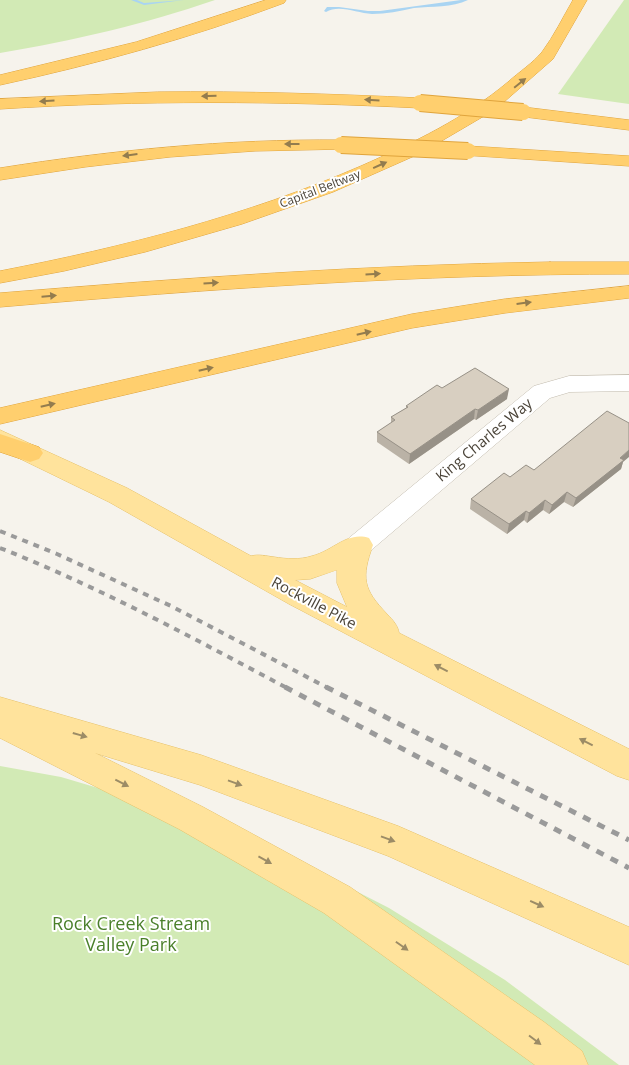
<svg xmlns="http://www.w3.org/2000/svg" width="629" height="1065" font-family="'Open Sans',sans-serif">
	<rect width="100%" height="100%" fill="#f6f3ec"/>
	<!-- green -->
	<g fill="#d2eab5">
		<path d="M0,0H215C142,25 76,40 0,53Z"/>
		<path d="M624,0H629V104L558,94Z"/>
		<path d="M0,766L61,777L169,809L278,851L389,908L505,980L619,1065H0Z"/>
	</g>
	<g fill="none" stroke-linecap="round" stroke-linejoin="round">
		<!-- stream -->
		<g fill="#a9d4f2" fill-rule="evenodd">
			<path d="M131,0H137L144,3L184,0L144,5Z"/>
			<path d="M461,0H468C452,8 432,6 414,8C400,11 386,14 372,14C357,13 339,4 326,12L324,11L327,7H339L368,11H380Z"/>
		</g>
		<!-- minor casing -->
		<g stroke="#c2bbae" stroke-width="1">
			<path id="minor" d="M629,375V391L570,392L550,398L369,552L359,555L349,552L345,545L349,538L534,386L569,376Z"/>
		</g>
		<!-- major casing -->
		<g stroke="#e6c16a" stroke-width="1">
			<g id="major">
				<path d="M0,430L127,488L251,556C259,554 266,556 274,557C286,559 300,560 312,556C333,551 347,531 369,538L373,545C361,578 363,589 387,614C393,620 398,626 399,633L629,749V780L617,776L289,604L109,502L0,449ZM337,570V583L347,607L295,580L310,579Z"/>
				<path d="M0,697L201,755L398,826L629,927V965L388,856L200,785L95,753L203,807L350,887L544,1022L582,1051L588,1065H535L324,913L179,829L0,738Z"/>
			</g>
		</g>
		<!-- highway casing -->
		<g stroke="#e0a43c" stroke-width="1">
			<g id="highway">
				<path d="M266,0H286L284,3C191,38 97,64 0,85V75L136,42Z"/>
				<path d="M573,0H587L553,59L496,109L421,153L333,192L242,224L145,252L64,271L0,283V271C124,247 246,216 361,166C413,143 465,118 508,82C519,72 533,63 542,52C554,36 563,17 573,0Z"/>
				<path d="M158,92C245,91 333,94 420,98L426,99L428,103L426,107L420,108C280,101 140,100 0,109V99Z"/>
				<path d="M523,107L629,120V130L517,116L514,112L517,108Z"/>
				<path d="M341,140L347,141L350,145L347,149L255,151L170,157L85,167L0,180V168C113,150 226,139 341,140Z"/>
				<path d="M468,146L629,156V166L462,155L459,151L462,147Z"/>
				<path d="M550,262H629V274C419,274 210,289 0,307V293C183,278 366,265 550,262Z"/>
				<path d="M629,286V298L505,313L412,328L0,424V408L412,314L505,299Z"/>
				<path d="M0,434L39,447L43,453L39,459L30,462L0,452Z"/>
			</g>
		</g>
		<!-- minor -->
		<use href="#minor" fill="#fff" fill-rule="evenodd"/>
		<!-- major -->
		<use href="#major" fill="#ffe39c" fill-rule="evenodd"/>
		<!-- highway -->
		<use href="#highway" fill="#ffcf6e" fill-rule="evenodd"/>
		<!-- rail-far1 -->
		<g stroke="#9a9a9a" stroke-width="4" stroke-dasharray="6 6" stroke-linecap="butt">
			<path d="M0,531L57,554L171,606L328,688"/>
			<path d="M0,548C99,587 193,638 287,688"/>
		</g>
		<!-- rail -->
		<g stroke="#9a9a9a" stroke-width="5" stroke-dasharray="8 8" stroke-linecap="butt">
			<path d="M285,687L629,868"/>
			<path d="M326,687L629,840"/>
		</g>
		<!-- highway-bridge casing -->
		<g stroke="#e0a43c" stroke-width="18" stroke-linecap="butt">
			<g id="highway-bridge">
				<path d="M420,103L523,112"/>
				<path d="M341,145L468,151"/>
			</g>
		</g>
		<!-- highway-bridge -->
		<use href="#highway-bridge" stroke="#ffcf6e" stroke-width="16"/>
	</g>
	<!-- wall -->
	<g fill="#bab2a6">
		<path d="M507,399L476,420L474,419L409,464L377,442V432L391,423V417L406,408V406Z"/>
		<path d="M623,462L621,469L573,507L564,502L549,514L543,510L527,523L524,520L507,534L470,509L471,499L534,470Z"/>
	</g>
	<!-- shaded-wall -->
	<g fill="#979187">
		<path d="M509,389L507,399L476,420L478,410Z"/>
		<path d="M475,409L474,419L409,464L410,454Z"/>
		<path d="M629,450V457L623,462L621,469L573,507L576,498Z"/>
		<path d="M567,492L564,502L549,514L552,505Z"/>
		<path d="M545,500L543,510L527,523L529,513Z"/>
		<path d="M526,511L524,520L507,534L509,524Z"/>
	</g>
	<!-- building -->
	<g fill="#d8cfc1" stroke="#979187">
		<path d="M475,368L509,389L478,410L475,409L410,454L377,432L395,420L391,417L408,407L406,406L437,385L442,388Z"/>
		<path d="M607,411L629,423V450L620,458L624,460L576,498L567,492L552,505L545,500L529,513L526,511L509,524L471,499L504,473L510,477L526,465L534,470Z"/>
	</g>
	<!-- one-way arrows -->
	<defs><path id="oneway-solid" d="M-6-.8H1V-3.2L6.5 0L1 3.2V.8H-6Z" transform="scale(1.25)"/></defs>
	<g fill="#937c4e">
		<use href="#oneway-solid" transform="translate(520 83) rotate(-39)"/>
		<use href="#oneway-solid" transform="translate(209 96) rotate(179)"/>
		<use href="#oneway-solid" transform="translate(372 100) rotate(-177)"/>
		<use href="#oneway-solid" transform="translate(47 101) rotate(177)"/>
		<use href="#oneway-solid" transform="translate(292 144) rotate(180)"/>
		<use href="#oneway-solid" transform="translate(130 155) rotate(173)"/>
		<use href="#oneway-solid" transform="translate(380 165) rotate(-24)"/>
		<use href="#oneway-solid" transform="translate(373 274) rotate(-3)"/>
		<use href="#oneway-solid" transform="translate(211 283) rotate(-3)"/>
		<use href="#oneway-solid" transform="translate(49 296) rotate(-5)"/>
		<use href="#oneway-solid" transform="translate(524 303) rotate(-7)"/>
		<use href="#oneway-solid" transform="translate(364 333) rotate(-13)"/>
		<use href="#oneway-solid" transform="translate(206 369) rotate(-13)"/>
		<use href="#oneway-solid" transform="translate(48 405) rotate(-13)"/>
	</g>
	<g fill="#9c8c66">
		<use href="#oneway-solid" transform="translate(441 668) rotate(-153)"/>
		<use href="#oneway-solid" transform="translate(80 735) rotate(16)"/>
		<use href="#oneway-solid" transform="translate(586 742) rotate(-153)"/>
		<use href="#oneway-solid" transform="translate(122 783) rotate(27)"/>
		<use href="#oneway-solid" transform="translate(235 783) rotate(20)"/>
		<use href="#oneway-solid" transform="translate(388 839) rotate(20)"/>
		<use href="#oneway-solid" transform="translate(265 860) rotate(29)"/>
		<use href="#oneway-solid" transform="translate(537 904) rotate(24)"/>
		<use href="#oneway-solid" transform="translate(402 946) rotate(35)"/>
		<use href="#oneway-solid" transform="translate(535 1040) rotate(37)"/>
	</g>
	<g text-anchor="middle" stroke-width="4" stroke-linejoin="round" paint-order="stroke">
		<!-- far-street labels -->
		<g font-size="12" fill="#4b4439" stroke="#fff">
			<text transform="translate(320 189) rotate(-21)" y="4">Capital Beltway</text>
		</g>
		<!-- street labels -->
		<g font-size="15" fill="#4b4439" stroke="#fff">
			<text transform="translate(484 440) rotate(-40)" y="5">King Charles Way</text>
			<text transform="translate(314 603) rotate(28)" y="5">Rockville Pike</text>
		</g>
		<!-- near-park labels -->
		<g font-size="18" fill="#4a7f2a" stroke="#fff">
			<text x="131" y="930">Rock Creek Stream<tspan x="131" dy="21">Valley Park</tspan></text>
		</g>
	</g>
</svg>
